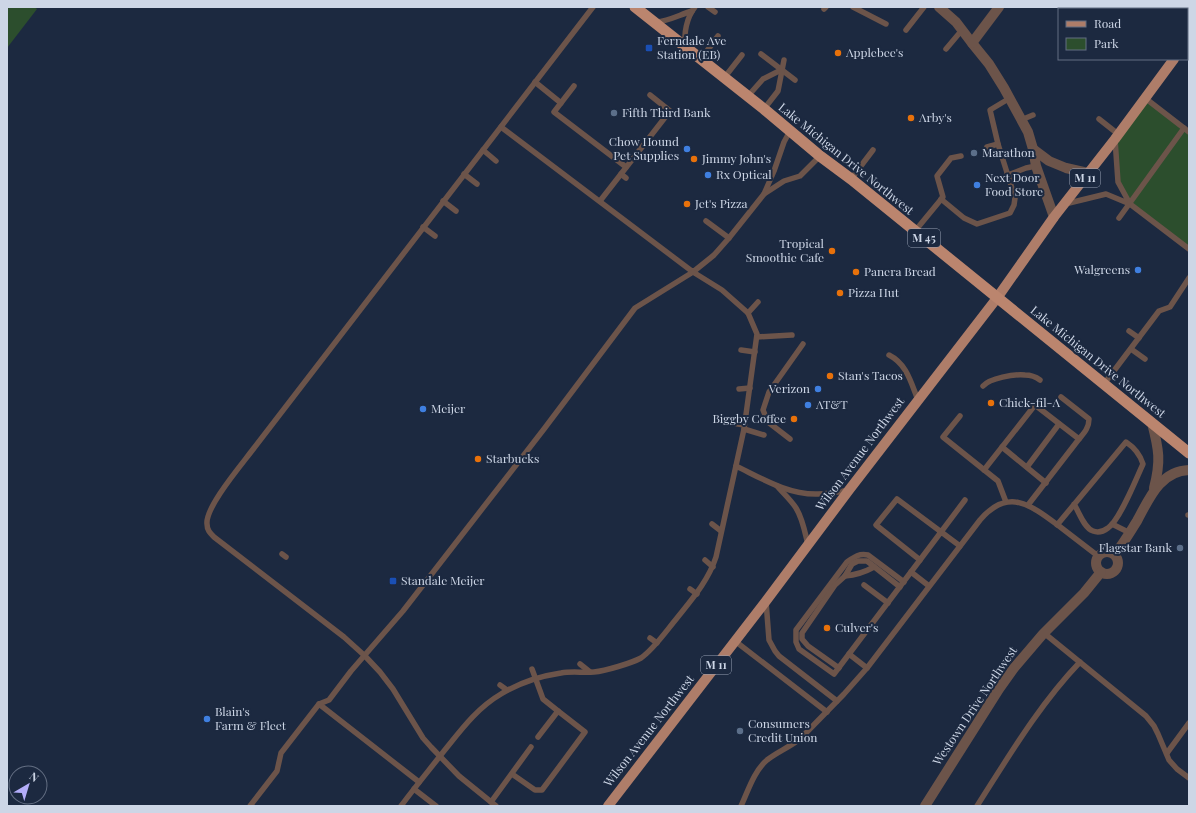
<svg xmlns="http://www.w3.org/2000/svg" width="1196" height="813" font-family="'Playfair Display',serif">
	<rect width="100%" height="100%" fill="#1c2940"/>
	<!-- green -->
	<g fill="#2c4e2d">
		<path d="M7,7H34L37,9L7,48Z"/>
		<path d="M1145,98L1189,132V249L1130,204L1118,182L1115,139Z"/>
	</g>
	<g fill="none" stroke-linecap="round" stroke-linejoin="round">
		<!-- service -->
		<g stroke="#6c544a" stroke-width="5.5">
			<path d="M708,7L715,12"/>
			<path d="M853,7L886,24"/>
			<path d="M824,9L826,7"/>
			<path d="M656,22C669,21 679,15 692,11"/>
			<path d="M906,30L924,7"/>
			<path d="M686,46C683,34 687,17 695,7"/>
			<path d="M946,49L962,30"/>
			<path d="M761,54L795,80"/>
			<path d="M701,59L718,36"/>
			<path d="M724,78L742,55"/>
			<path d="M535,82L561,103"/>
			<path d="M574,86L554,112L626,167"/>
			<path d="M748,96L763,79L781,70"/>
			<path d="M1145,98L1189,132"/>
			<path d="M764,109L778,91L784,60"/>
			<path d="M1099,119L1118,134"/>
			<path d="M1021,120L1033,115"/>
			<path d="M501,127L693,272L714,255L729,238L764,194L774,171L784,142L790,131"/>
			<path d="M987,147L998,144L990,110L1010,98"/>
			<path d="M483,150L496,161"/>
			<path d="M464,174L477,184"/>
			<path d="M621,174L626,178"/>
			<path d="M1008,175L1026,168L1036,166"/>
			<path d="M851,179L873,150"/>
			<path d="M764,194L784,181L800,176L820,156"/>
			<path d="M941,199L964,218L977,224L1010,213L1014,205L1015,198L998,144"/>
			<path d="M443,201L456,211"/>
			<path d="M600,201L670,111L650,95"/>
			<path d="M1065,204L1106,194L1130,204L1118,182L1115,139"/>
			<path d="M1130,204L1189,249"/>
			<path d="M1119,218L1184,128"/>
			<path d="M706,221L729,238"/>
			<path d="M423,227L435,236"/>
			<path d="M915,231L943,197L937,176L951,158L961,156"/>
			<path d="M748,313L758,302"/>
			<path d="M1129,331L1139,338"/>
			<path d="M757,337L792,335"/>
			<path d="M1131,349L1145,359"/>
			<path d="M741,350L755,352"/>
			<path d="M889,355C907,364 911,383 918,400"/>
			<path d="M1104,384L1159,311L1170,307L1189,278"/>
			<path d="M983,386C990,378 1014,374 1025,375C1031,375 1036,377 1040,380"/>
			<path d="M739,389L750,388"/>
			<path d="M1061,397L1089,419C1089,428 1084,433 1079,439"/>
			<path d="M960,416L943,437L998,481L1006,502"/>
			<path d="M732,423L744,425"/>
			<path d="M744,429L764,435"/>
			<path d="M790,439L768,422L763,410L769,392L803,344"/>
			<path d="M1002,447L1046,483"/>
			<path d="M736,466C761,478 788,495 818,494C828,494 839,492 849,490"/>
			<path d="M1027,467L1059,424"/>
			<path d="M984,470L1035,405L1079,439L1028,505"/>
			<path d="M777,486C783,493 791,500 796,508C803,519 805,533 808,545"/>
			<path d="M1188,515H1189"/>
			<path d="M712,524L721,531"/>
			<path d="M1112,524L1130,533"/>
			<path d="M1057,525L1126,442C1135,448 1140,454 1143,464C1136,479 1120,520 1108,528C1104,531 1098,533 1093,531C1084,528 1079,512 1074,504"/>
			<path d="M960,546L897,499L876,525L920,560L965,500"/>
			<path d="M282,554L286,557"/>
			<path d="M705,560L713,567"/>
			<path d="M911,572L929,586"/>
			<path d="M845,576C856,575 865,572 874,567"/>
			<path d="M864,585L888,603"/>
			<path d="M690,589L697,594"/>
			<path d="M766,601L769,640L775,651L779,656L837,701"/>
			<path d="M1044,633L1146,716L1154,726L1158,734L1169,760L1177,769L1189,778"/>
			<path d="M650,638L657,643"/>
			<path d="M735,641L827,712"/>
			<path d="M849,654L834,674L799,649L796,642V630L847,562C854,557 859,553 868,555L904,582"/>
			<path d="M580,664L590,672"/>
			<path d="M839,668L808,646L802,639V633L835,585L845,576L852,564L858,561H867L900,587"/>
			<path d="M867,668L849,654L920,560"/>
			<path d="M532,669L543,699L558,711L538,737"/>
			<path d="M500,685L507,690"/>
			<path d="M319,704L419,782"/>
			<path d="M1167,753L1189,723"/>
			<path d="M512,774L535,790H542L585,732L558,711"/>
			<path d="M414,789L436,806"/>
			<path d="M491,802L531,747"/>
			<path d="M250,806L277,771L281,753L319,704L329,700L351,671L403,611L544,429L635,308L693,272L722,290L748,313L757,334L744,429L716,557C708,581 693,598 677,618C667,630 654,649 641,658C632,663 605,671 594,672C583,673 572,671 561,673C541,676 519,683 501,694C477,708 461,730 444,751C430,769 415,787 401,806"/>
			<path d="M496,806L459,776L431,747L423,738L393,689L380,672L365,656L344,637L214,537C210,533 207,530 207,524C205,507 243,463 254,448L593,7"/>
			<path d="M741,806C748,791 754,771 767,760C777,752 790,747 801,738L844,694L867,668L980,520C1008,487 1031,505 1059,526C1072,536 1085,546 1098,556"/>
			<path d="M977,806C1009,756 1039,705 1080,662"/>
		</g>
		<!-- minor -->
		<g stroke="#6c544a" stroke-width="10">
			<path d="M939,7L956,22L972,43L989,64L1004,88L1028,132L1033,149L1036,166L1054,217"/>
			<path d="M972,43L999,7"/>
			<path d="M1033,149L1049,161L1066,168L1088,173"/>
			<path d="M1152,423C1159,450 1161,461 1154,488"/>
			<circle cx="1107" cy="563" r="11"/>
			<path d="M1115,554C1123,544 1130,532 1137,521C1149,499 1160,471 1189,470"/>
			<path d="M925,806L999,689L1014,668L1043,634L1084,593L1101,572"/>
		</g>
		<!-- primary -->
		<g stroke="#ae7d69" stroke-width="10">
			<path d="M1187,42L1189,39"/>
			<path d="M608,806L766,601L849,490L997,298L1054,217L1115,139L1174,59"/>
		</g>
		<!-- trunk -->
		<path stroke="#bb856e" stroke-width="11" d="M635,7L764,109L820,156L851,179L1189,453"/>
	</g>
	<!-- markers -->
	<g fill="#1a4fb4" stroke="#1c2940" stroke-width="1.5">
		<rect x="645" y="44" width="8" height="8" rx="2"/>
		<rect x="389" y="577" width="8" height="8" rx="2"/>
	</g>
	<g fill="#e8710a" stroke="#1c2940" stroke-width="1.5">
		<circle cx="838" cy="53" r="4"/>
		<circle cx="911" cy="118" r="4"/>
		<circle cx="694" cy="159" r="4"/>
		<circle cx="687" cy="204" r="4"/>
		<circle cx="832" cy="251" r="4"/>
		<circle cx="856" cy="272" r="4"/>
		<circle cx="840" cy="293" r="4"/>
		<circle cx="830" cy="376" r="4"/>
		<circle cx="991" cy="403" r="4"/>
		<circle cx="794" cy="419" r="4"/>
		<circle cx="478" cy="459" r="4"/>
		<circle cx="827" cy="628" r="4"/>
	</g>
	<g fill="#5c6f8a" stroke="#1c2940" stroke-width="1.5">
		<circle cx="614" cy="113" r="4"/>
		<circle cx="974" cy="153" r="4"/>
		<circle cx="1180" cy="548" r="4"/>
		<circle cx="740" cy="731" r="4"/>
	</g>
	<g fill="#3f7fe0" stroke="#1c2940" stroke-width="1.5">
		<circle cx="687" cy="149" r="4"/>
		<circle cx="708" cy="175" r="4"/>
		<circle cx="977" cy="185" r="4"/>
		<circle cx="1138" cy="270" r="4"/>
		<circle cx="818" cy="389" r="4"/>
		<circle cx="808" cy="405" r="4"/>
		<circle cx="423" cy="409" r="4"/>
		<circle cx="207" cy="719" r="4"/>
	</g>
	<g text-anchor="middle" stroke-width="4" stroke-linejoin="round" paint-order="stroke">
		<!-- shield labels -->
		<g fill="#1c2940" stroke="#98a2b4" stroke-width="1">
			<rect x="1070" y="169" width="30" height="18" rx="3"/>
			<rect x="908" y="229" width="32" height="18" rx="3"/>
			<rect x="701" y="656" width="30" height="18" rx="3"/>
		</g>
		<g font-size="11" font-weight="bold" fill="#cdd6e6">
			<text x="1085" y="182">M 11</text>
			<text x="924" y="242">M 45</text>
			<text x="716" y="669">M 11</text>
		</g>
		<!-- poi labels -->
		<g font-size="12" fill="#cdd6e6" stroke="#1c2940" text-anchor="start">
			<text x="657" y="45">Ferndale Ave<tspan x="657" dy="14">Station (EB)</tspan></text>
			<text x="846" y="57">Applebee's</text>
			<text x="622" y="117">Fifth Third Bank</text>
			<text x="919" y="122">Arby's</text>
			<text x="679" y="146" text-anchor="end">Chow Hound<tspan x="679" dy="14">Pet Supplies</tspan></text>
			<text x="982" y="157">Marathon</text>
			<text x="702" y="163">Jimmy John's</text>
			<text x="716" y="179">Rx Optical</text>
			<text x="985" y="182">Next Door<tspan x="985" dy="14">Food Store</tspan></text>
			<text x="695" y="208">Jet's Pizza</text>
			<text x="824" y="248" text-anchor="end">Tropical<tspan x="824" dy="14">Smoothie Cafe</tspan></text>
			<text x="1130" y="274" text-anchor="end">Walgreens</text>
			<text x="864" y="276">Panera Bread</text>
			<text x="848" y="297">Pizza Hut</text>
			<text x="838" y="380">Stan's Tacos</text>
			<text x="810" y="393" text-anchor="end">Verizon</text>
			<text x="999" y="407">Chick-fil-A</text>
			<text x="816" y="409">AT&amp;T</text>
			<text x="431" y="413">Meijer</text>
			<text x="786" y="423" text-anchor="end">Biggby Coffee</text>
			<text x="486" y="463">Starbucks</text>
			<text x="1172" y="552" text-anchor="end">Flagstar Bank</text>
			<text x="401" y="585">Standale Meijer</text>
			<text x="835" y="632">Culver's</text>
			<text x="215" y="716">Blain's<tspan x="215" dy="14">Farm &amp; Fleet</tspan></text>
			<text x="748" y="728">Consumers<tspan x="748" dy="14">Credit Union</tspan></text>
		</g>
		<!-- street labels -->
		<g font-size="12" fill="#cdd6e6" stroke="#1c2940">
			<text transform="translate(846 159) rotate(39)" y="4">Lake Michigan Drive Northwest</text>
			<text transform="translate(1098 362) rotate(39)" y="4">Lake Michigan Drive Northwest</text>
			<text transform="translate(860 454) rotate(-53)" y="4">Wilson Avenue Northwest</text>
			<text transform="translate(975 706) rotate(-56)" y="4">Westown Drive Northwest</text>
			<text transform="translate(649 731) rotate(-52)" y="4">Wilson Avenue Northwest</text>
		</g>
	</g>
	<!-- border -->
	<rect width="1196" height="813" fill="none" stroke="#cdd6e6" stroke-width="16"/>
	<!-- legend -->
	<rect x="1058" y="8" width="130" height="52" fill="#1c2940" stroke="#636e82"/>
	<rect x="1066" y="21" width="20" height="6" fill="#ae7d69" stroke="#636e82"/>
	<text x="1094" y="28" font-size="12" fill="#cdd6e6">Road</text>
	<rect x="1066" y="38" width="20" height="12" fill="#2c4e2d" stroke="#636e82"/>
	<text x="1094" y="48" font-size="12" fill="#cdd6e6">Park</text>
	<!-- north arrow -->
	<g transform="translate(28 785) rotate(38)"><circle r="19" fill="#1c2940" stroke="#636e82"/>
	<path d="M0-3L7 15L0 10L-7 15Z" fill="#b3adf9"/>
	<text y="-6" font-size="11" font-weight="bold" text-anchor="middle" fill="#cdd6e6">N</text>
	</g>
</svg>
